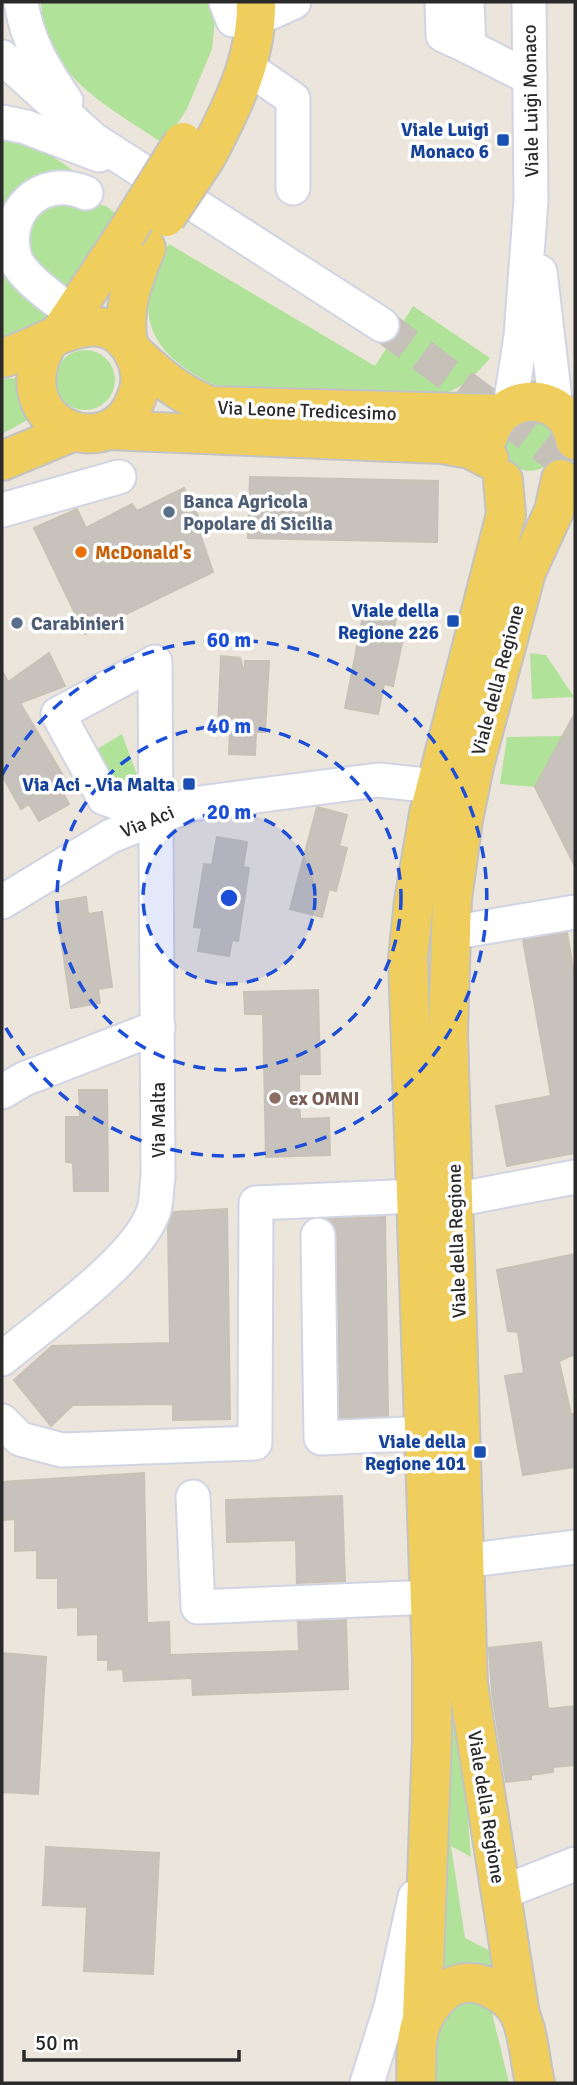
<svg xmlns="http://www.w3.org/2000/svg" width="577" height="2085" font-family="Signika,sans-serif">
	<rect width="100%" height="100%" fill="#ece5dc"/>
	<!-- green -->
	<g fill="#b1e299">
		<path d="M41,2H217L212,49L187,109L164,144C107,105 46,78 41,2Z"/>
		<path d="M2,136C33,143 56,157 81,177L2,225Z"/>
		<path d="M68,198L106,206L121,218L71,295L25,257L22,215Z"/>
		<path d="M169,244L375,366L413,306L490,358C472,380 458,391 430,398L226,390C152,359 126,317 169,244Z"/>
		<path d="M2,252L50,316L44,322L2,339Z"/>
		<circle cx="85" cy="380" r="30"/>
		<path d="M16,378L20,404L29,419L2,434V379Z"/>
		<circle cx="530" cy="446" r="25"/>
		<path d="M530,653L546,655L574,697L532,699Z"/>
		<path d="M122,734L137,775L112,793L94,751Z"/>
		<path d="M563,736L535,787L500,784L507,737Z"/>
		<path d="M454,1644L471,1857L451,1846L465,1938L494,1953L495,1970L467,1965L439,1971Z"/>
		<path d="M469,2003L483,2005L492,2013L509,2083H434L439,2025L456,2004Z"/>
	</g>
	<!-- building -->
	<g fill="#c7c2bc" stroke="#c7c1b6" stroke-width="2">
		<path d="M250,477L438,481L437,542L248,538Z"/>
		<path d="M184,488L200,520L196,522L213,572L85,634L34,528L77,509L86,528L132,504L137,511Z"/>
		<path d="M365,606L397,612L393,636L403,638L393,686L384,684L378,714L345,708Z"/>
		<path d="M49,653L65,686L20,703L67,782L59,786L69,804L39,821L29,804L21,809L2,775V671L8,682Z"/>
		<path d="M221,656L240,658L245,674V661H269L265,732H256L255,755L229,754L230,729H218Z"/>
		<path d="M575,713V866L535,787Z"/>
		<path d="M317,807L347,815L339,846L347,848L336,891L329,889L322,917L290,909Z"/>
		<path d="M217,837L247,842L243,867L249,868L238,941L232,940L229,956L198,951L202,928L194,927L204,864L212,865Z"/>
		<path d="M86,897L88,914L102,912L112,987L98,989L100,1003L71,1008L56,902Z"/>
		<path d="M567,933L575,981V1153L507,1166L496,1106L551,1096L523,940Z"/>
		<path d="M318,990L320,1074H299L300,1119L329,1118L330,1155L266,1157L263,1014H245L244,992Z"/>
		<path d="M79,1090H107L108,1191H74L73,1163L66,1162V1117H80Z"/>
		<path d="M227,1209L230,1419L173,1420V1404L73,1405L51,1426L14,1380L52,1346L170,1343L168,1225L173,1212Z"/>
		<path d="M385,1217L388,1416L340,1418L337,1235L328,1219Z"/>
		<path d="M575,1254V1354L559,1361L571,1414H575V1467L523,1475L505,1376L524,1373L518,1332L508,1331L497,1270Z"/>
		<path d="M144,1473L147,1623L169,1622L170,1655L299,1651L298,1622L346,1620L348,1689L193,1695L192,1678L124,1681L123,1669L108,1670V1660H98V1634L78,1635V1607L58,1608V1578H37V1550L15,1551V1519L2,1520V1482Z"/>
		<path d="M342,1496L345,1581L297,1583L296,1540L227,1542L226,1500Z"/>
		<path d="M541,1642L548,1709L575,1706V1760L574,1765L553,1767V1772L531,1775V1779L506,1782L492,1693L489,1648Z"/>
		<path d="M2,1653L46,1657L38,1794L2,1792Z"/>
		<path d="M46,1847L159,1853L153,1974L84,1971L87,1907L43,1905Z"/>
	</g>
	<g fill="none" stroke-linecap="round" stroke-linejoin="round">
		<!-- minor-tunnel -->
		<path stroke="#c5c0b8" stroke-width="33" stroke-dasharray="33 17" stroke-linecap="butt" d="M382,325L575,470"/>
		<!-- minor casing -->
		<g stroke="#d1d4e3" stroke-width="37">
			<g id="minor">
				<path d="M21,2C27,41 44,69 66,101"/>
				<path d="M226,2L233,20"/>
				<path d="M442,2L443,35L469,47"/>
				<path d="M467,2L469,47L530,78"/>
				<path d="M256,19L294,2"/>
				<path d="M2,57L94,140L382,325"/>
				<path d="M247,67L293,99V188"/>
				<path d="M2,122L26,127L99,155"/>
				<path d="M540,272L556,408"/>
				<path d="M72,313C54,298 28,282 16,261C0,214 40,173 86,193"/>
				<path d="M510,407L521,336L531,200L529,2"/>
				<path d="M2,510L119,477"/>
				<path d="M2,902L111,836L192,804L378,780L435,786"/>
				<path d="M450,933L575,912"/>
				<path d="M2,1092L24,1079L158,1027"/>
				<path d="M454,1200L575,1177"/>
				<path d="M318,1235L321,1438L426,1433"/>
				<path d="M2,1359C43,1324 138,1260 154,1210C157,1200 156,1188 158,1178L155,662L58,714L104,798L155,816"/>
				<path d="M2,1421L20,1439L62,1450L255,1443L256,1203L417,1196"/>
				<path d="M193,1497L198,1607L455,1596"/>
				<path d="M464,1561L575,1547"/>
				<path d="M501,1893L575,1864"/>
				<path d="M367,2083L391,2007L415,1897"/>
			</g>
		</g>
		<!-- major casing -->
		<g stroke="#c3c3c3" stroke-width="42">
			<g id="major">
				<path d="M206,157C232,108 257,58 256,2"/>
				<path d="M59,334L125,235"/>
				<path d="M128,344C122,308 132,281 146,248"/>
				<path d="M134,353C158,376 178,393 210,406L499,414"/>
				<path d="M2,358C43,349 99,297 132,350C140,364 143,381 137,396C113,470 0,425 48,342"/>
				<path d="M108,430L442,444L470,449L489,459"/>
				<path d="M488,437C501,389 567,390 575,440"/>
				<path d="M2,461L72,432"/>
				<path d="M520,2015L468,1684L448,1034L452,899L463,820L474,766L526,572L554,511L561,479"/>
				<path d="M422,2020L432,1739V1661L408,958L414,901L429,814L506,514L503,480"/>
				<path d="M416,2083C417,2064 414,2037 423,2019C429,2006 442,1990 456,1985C479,1977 510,1994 520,2015C529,2035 530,2062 535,2083"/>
			</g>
		</g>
		<!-- minor -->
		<use href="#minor" stroke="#fff" stroke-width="33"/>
		<!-- major -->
		<use href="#major" stroke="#efce5e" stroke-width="38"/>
		<!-- major-bridge casing -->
		<g stroke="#c3c3c3" stroke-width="42" stroke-linecap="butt">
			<g id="major-bridge">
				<path d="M166,217L206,157"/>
				<path d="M125,235L183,142"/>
			</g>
		</g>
		<!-- major-bridge -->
		<use href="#major-bridge" stroke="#efce5e" stroke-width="38"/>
	</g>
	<!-- distance rings -->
	<circle cx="229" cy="898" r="86" fill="#1d4ed8" fill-opacity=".12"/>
	<g fill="none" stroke="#1d4ed8" stroke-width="3.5" stroke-dasharray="12 9">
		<circle cx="229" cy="898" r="86"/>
		<circle cx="229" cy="898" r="172"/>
		<path d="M2 775A258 258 0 1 1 2 1021"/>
	</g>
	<!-- markers -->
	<g fill="#1a4fb4" stroke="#fff" stroke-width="2.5">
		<rect x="496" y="133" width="14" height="14" rx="3.5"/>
		<rect x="446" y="614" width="14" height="14" rx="3.5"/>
		<rect x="182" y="777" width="14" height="14" rx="3.5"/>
		<rect x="473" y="1445" width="14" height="14" rx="3.5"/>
	</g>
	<g fill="#5c6f8a" stroke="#fff" stroke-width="2.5">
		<circle cx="169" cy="512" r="7"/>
		<circle cx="17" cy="623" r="7"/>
	</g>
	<circle fill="#e8710a" stroke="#fff" stroke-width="2.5" cx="81" cy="552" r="7"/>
	<circle fill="#8d6e63" stroke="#fff" stroke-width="2.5" cx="275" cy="1098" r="7"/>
	<g text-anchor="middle" stroke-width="7" stroke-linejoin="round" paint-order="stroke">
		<!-- street labels -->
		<g font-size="19" fill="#2a2a2a" stroke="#fff">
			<text transform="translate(530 101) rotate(-91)" y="7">Viale Luigi Monaco</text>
			<text transform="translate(307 410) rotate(2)" y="7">Via Leone Tredicesimo</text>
			<text transform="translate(497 680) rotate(-75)" y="7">Viale della Regione</text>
			<text transform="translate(147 821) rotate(-22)" y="7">Via Aci</text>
			<text transform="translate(158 1120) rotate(-90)" y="7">Via Malta</text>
			<text transform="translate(456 1241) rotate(-92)" y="7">Viale della Regione</text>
			<text transform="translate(487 1807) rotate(81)" y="7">Viale della Regione</text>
		</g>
		<!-- transit labels -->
		<g font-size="19" font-weight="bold" fill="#164399" stroke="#fff" text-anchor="end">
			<text x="489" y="136">Viale Luigi<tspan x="489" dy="22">Monaco 6</tspan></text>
			<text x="439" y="617">Viale della<tspan x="439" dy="22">Regione 226</tspan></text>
			<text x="175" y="791">Via Aci - Via Malta</text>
			<text x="466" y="1448">Viale della<tspan x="466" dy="22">Regione 101</tspan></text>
		</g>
		<!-- service labels -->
		<g font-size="19" font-weight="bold" fill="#4e5e75" stroke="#fff" text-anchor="start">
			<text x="183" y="508">Banca Agricola<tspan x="183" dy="22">Popolare di Sicilia</tspan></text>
			<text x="31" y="630">Carabinieri</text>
		</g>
		<!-- food labels -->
		<g font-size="19" font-weight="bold" fill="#c56008" stroke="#fff" text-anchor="start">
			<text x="95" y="559">McDonald's</text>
		</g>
		<!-- education labels -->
		<g font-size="19" font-weight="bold" fill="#785e54" stroke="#fff" text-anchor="start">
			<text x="289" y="1105">ex OMNI</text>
		</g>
	</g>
	<circle cx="229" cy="898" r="10" fill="#1d4ed8" stroke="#fff" stroke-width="3.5"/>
	<g font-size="21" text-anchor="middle" font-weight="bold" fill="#1d4ed8" stroke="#fff" stroke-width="7" stroke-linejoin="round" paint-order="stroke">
		<text x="229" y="647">60 m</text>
		<text x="229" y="733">40 m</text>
		<text x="229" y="819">20 m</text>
	</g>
	<!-- border -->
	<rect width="577" height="2085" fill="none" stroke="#2a2a2a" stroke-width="7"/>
	<!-- scale -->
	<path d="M24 2050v10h215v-10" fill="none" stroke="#2a2a2a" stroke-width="3.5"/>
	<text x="35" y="2050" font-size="21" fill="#2a2a2a" stroke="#ffffff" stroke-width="5" paint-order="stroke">50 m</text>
</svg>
